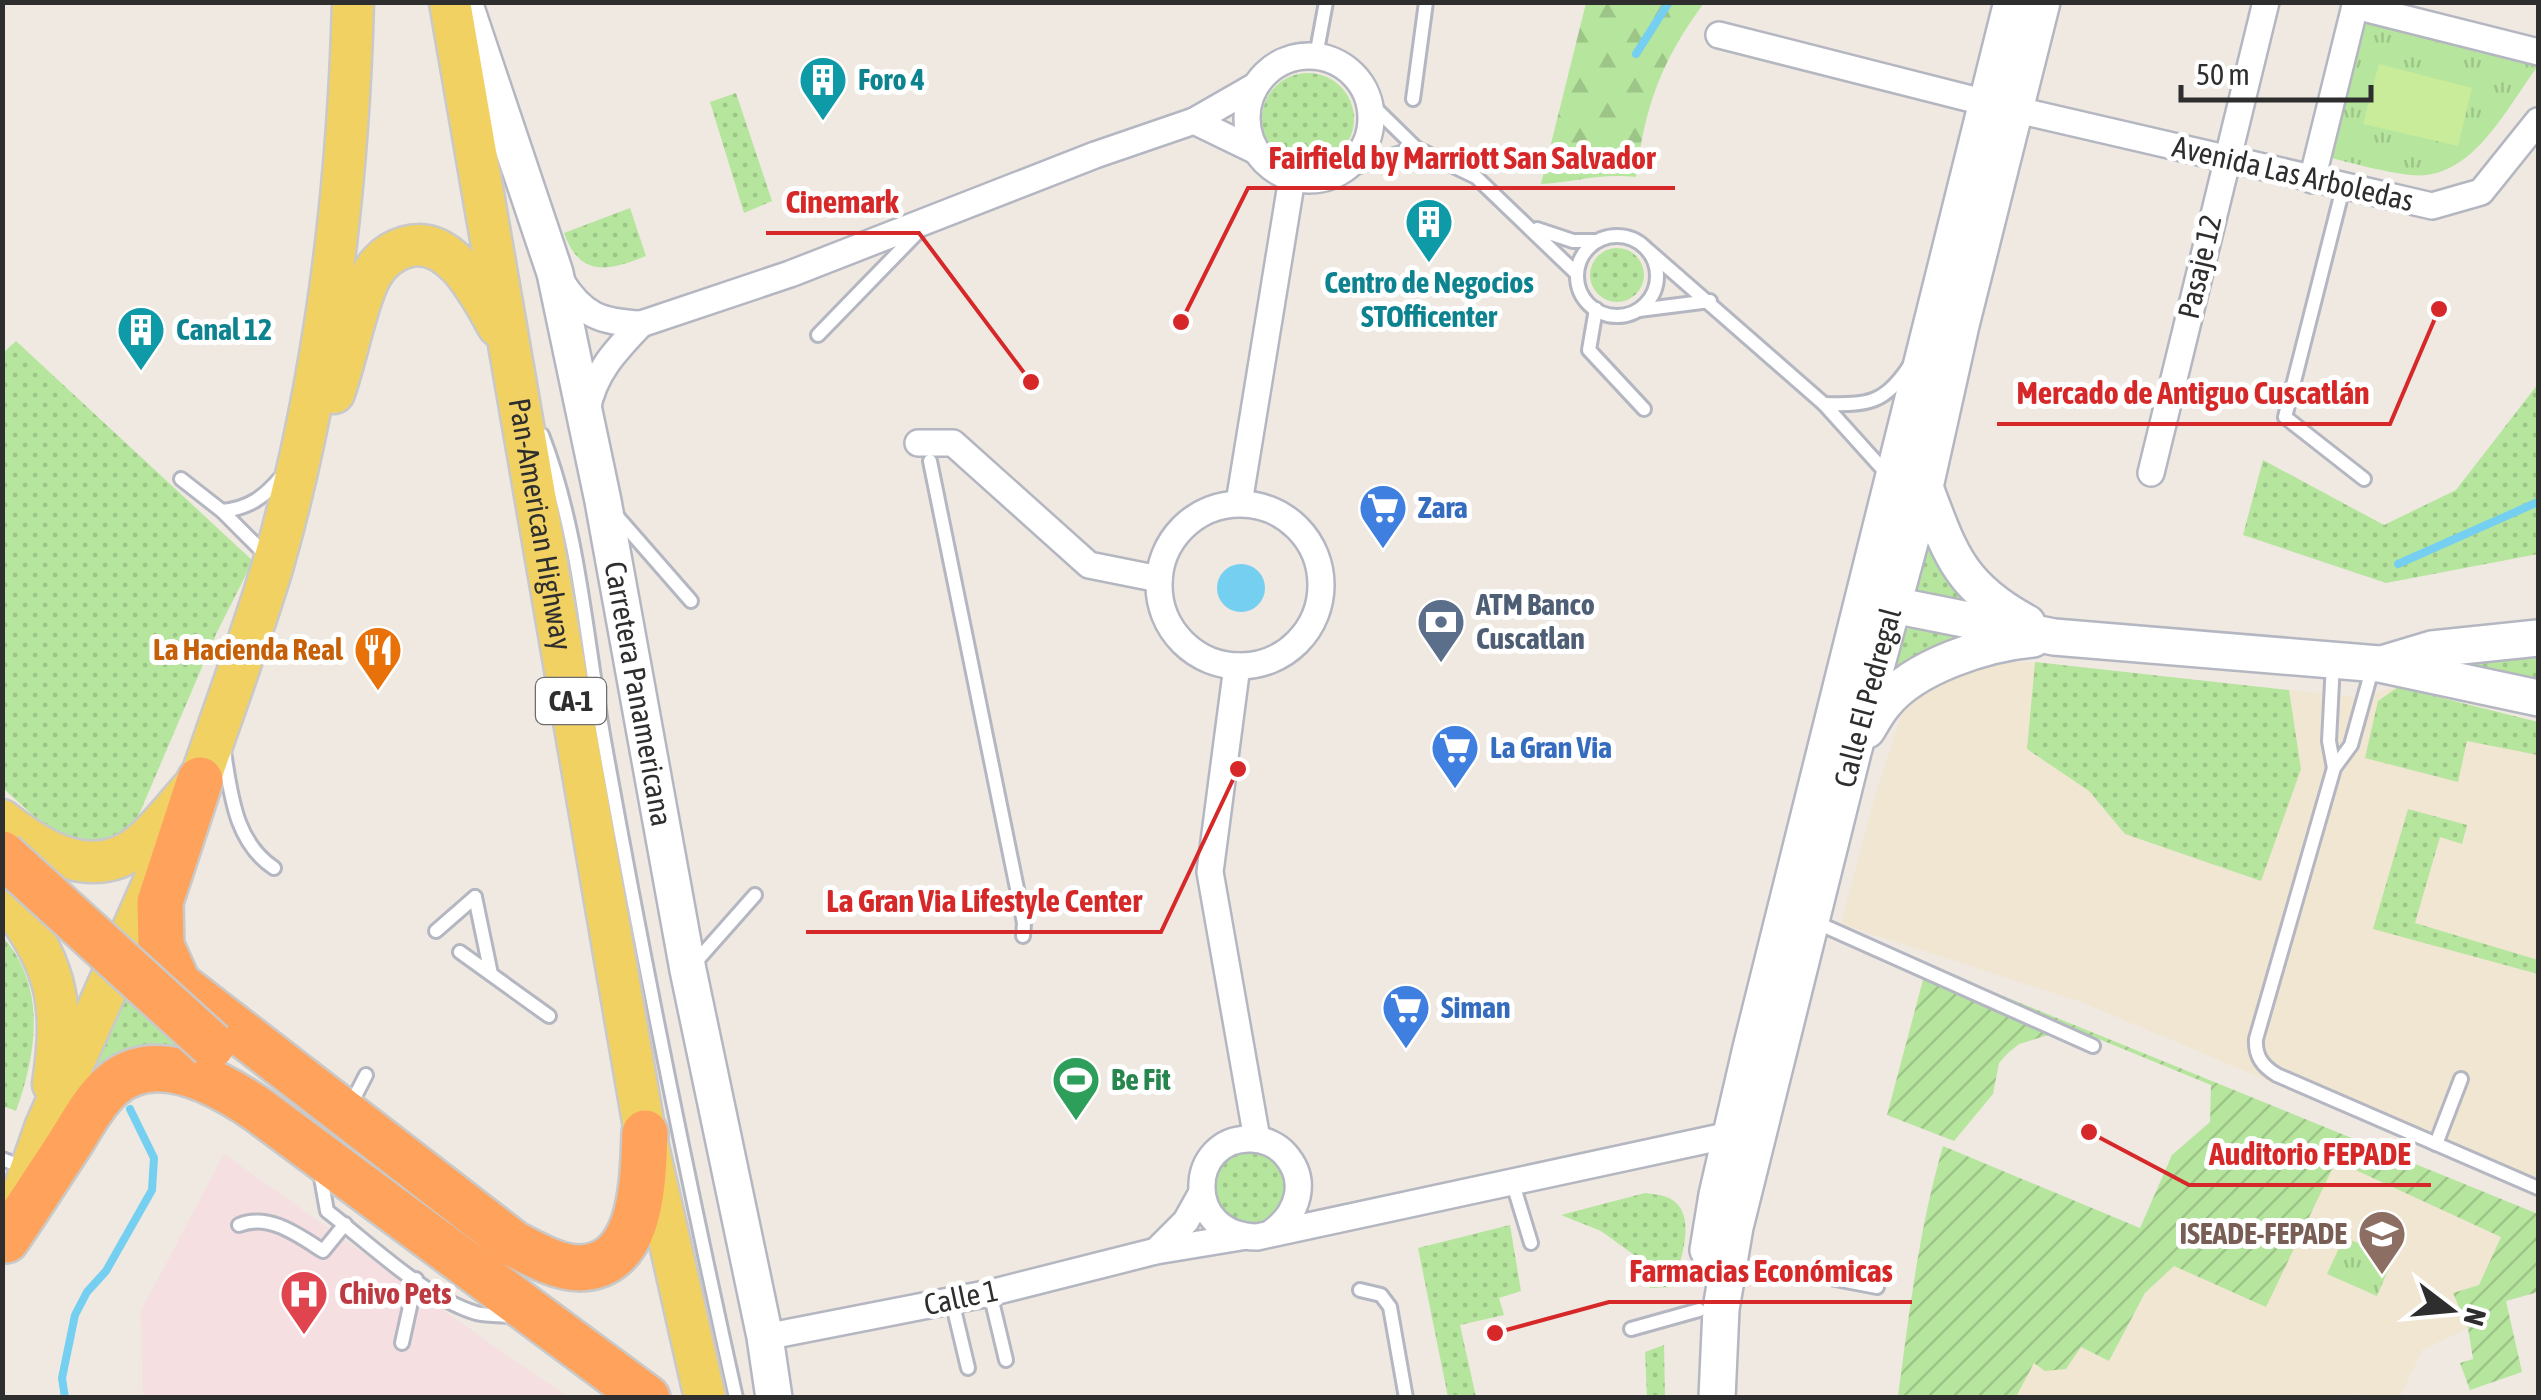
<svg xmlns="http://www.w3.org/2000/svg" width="2541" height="1400" font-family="'Asap Condensed',sans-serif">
	<defs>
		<pattern id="grass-dots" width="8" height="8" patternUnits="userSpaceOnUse" patternTransform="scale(2.5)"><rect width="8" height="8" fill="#b6e59e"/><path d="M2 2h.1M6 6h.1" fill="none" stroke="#9dc588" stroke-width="1.8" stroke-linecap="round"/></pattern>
		<pattern id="forest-firs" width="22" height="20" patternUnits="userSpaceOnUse" patternTransform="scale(2.5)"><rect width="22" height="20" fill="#b6e59e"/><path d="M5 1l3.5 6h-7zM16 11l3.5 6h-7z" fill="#9dc588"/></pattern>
		<pattern id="park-tufts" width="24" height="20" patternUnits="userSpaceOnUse" patternTransform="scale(2.5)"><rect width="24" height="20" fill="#b6e59e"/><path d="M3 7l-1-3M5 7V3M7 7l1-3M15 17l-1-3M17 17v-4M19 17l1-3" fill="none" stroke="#9dc588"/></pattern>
		<pattern id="garden-furrows" width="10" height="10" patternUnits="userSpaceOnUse" patternTransform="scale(2.5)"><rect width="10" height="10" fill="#b6e59e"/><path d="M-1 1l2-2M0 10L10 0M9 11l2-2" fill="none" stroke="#9dc588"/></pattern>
	</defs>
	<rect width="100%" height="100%" fill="#efe9e1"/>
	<!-- education -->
	<g fill="#f0e6d1">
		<path d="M2035,662L2027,749L2089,791L2125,834L2260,881L2301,769L2289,690L2357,697L2398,687L2538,722V1195L2084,1003L1841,924L1874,800L1902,713L1932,686L1984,663Z"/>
		<path d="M2335,1161L2502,1237L2479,1285L2453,1294L2468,1328L2422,1350L2400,1397H2362L2353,1393L2349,1398H2016L2034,1362L2080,1347L2110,1360L2146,1293L2174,1266L2266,1306Z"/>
	</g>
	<!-- medical -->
	<path fill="#f5dfe0" d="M224,1154L512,1359L568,1397H143L141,1311Z"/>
	<!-- grass -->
	<g fill="url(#grass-dots)">
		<circle cx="1308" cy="119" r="46"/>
		<path d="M736,93L772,201L744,213L710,102Z"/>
		<path d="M630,208L646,256C609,271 580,278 564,233Z"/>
		<circle cx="1617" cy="275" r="27"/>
		<path d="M16,341L253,561L217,632L129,838L99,848L60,840L3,788L2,354Z"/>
		<path d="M2538,384V554L2386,583L2243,535L2263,460L2384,525L2456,490Z"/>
		<path d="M1925,536L1988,616L1910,596Z"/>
		<path d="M1912,626L1982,636L1888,683L1903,632Z"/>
		<path d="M2538,654V683L2453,665Z"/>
		<path d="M2035,662L2289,690L2301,769L2261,881L2125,834L2089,791L2027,749Z"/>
		<path d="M2398,687L2538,722V755L2467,741L2458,782L2365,758L2378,701Z"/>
		<path d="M2408,809L2467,825L2462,844L2440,837L2415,923L2538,960V974L2373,929Z"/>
		<path d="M2,936C47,986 37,1052 16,1111L3,1106Z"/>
		<path d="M125,991L226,1075L92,1079Z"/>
		<circle cx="1250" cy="1188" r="37"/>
		<path d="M1645,1193C1652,1194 1663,1195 1669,1198C1700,1213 1679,1263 1673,1287L1650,1288L1637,1257L1601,1231L1561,1215Z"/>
		<path d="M1510,1225L1521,1291L1499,1298L1504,1315L1460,1325L1476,1397H1448L1418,1248Z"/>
		<path d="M1664,1345L1665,1397H1647L1645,1352Z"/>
	</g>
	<!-- forest -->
	<path fill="url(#forest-firs)" d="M1586,3H1704C1661,61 1645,106 1636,177C1598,173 1577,182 1541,184Z"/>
	<!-- park -->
	<g fill="url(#park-tufts)">
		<path d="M2362,16L2538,60V66C2506,108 2472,182 2410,175C2382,172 2354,163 2326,157Z"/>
		<path d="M2344,1237L2393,1258L2377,1296L2327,1274Z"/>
	</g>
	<!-- garden -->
	<path fill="url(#garden-furrows)" d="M1927,965L2538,1214V1292L2506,1301L2522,1372L2470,1390L2460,1363L2473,1359L2468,1328L2453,1293L2479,1285L2501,1237L2336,1161L2266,1307L2174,1266L2145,1293L2109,1361L2081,1347L2066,1369L2045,1371L2034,1363L2016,1397H1898C1909,1313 1919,1229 1943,1146L2140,1228L2172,1155L2210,1122L2211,1085L2072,1028L2019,1044L2008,1053L1999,1063L1993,1094L1954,1141L1887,1115Z"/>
	<!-- pitch -->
	<path fill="#c9ec9a" d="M2379,64L2472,88L2458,146L2363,124Z"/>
	<!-- water -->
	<circle fill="#75cff0" cx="1241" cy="588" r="24"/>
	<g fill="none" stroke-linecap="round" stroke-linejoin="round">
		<!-- stream -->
		<g stroke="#75cff0" stroke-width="8">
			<path d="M1636,54L1669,2"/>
			<path d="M2398,564L2538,502"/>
			<path d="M65,1398L62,1378L75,1315L87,1292L106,1271L152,1190L154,1158L130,1109"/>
		</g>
		<!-- lane casing -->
		<g stroke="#b4b7c1" stroke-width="18">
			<g id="lane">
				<path d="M1316,56L1326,2"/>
				<path d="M1413,99L1426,2"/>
				<path d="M1369,102L1416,148L1476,177L1577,274"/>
				<path d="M1338,173L1416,148"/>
				<path d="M2343,188L2285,417L2364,479"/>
				<path d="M1537,229L1573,241H1595"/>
				<circle cx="1617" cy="276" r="40"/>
				<path d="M1649,251L1824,404L1888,475"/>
				<path d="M1596,309L1589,350L1644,409"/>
				<path d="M1639,310L1710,301"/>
				<path d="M818,335L921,229"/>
				<path d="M1824,404C1868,405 1885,404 1910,365"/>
				<path d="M542,435C580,533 586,642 605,746C644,964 688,1181 736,1398"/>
				<path d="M930,461L1024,923L1023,936"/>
				<path d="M181,479L222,511L268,557"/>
				<path d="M222,511C250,508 264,497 282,476"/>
				<path d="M615,514L691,601"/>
				<path d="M2333,663L2329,741L2334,768"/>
				<path d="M2373,666L2351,745L2334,768L2256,1039C2255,1056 2262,1066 2277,1075L2538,1188"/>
				<path d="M224,752C231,795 235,842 274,868"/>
				<path d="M475,897L491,974"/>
				<path d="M1813,921L2093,1046"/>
				<path d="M436,931L475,897"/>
				<path d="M460,952L549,1016"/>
				<path d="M693,965L755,895"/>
				<path d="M349,1108L366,1075"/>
				<path d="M2436,1144L2461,1079"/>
				<path d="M2,1159L28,1169"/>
				<path d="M320,1172L327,1211C370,1244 424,1297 476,1313C488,1316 502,1315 515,1316"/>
				<path d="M1513,1184L1531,1243"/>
				<path d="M239,1225C269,1213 298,1235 323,1251L345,1224"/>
				<path d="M1804,1273L1877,1287"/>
				<path d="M1360,1290L1381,1295L1390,1307L1406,1398"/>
				<path d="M990,1293L1006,1360"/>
				<path d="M952,1301L968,1368"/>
				<path d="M1631,1329L1699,1310"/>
				<path d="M402,1343L416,1279"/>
			</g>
		</g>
		<!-- street casing -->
		<g stroke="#b4b7c1" stroke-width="30">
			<g id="street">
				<path d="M2355,6L2538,52"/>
				<path d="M1719,35L1987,103L2432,206L2481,192L2538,121"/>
				<circle cx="1309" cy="118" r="62"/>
				<path d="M1194,121L1256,151"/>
				<path d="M2312,180L2356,2"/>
				<path d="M561,281C583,316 601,322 641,324L790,274L1095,155L1194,121L1255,86"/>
				<path d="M587,411C593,374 616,350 641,324"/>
				<path d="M918,443H953L1089,565L1159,579"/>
				<path d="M2151,473L2266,2"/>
				<path d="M1239,503L1292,178"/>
				<circle cx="1240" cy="585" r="81"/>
				<path d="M1237,666L1210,872L1257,1139"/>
				<path d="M1271,1233C1298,1214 1309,1181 1285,1154C1277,1145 1264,1139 1251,1139C1187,1137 1182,1236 1257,1237L1730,1135"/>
				<path d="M1156,1251L1186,1221L1201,1194"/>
				<path d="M765,1337L990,1293L1156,1251L1241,1237"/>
			</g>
		</g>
		<!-- secondary casing -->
		<g stroke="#b4b7c1" stroke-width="40">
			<g id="secondary">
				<path id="s1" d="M464,2L555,273L603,501L688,970L765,1337L774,1398"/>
				<path d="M1925,487C1950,554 1960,587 2027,623"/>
				<path d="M1873,601L2054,637L2379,664L2538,698"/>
				<path d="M2382,664L2432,649L2538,638"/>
				<path d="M1867,730C1872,722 1877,712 1884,704C1914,666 1987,643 2033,639"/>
				<path d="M1708,1250L1717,1195L1751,1048L2012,2"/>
				<path id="s2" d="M1717,1398L1721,1309L1735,1227L1853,752L1925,487L1961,325L2042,2"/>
			</g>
		</g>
		<!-- primary casing -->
		<g stroke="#c9c9c9" stroke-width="45">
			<g id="primary">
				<path id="s3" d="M450,2L645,1133L705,1398"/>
				<path d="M334,393C346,359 352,323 365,289C372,269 385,253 406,247C451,234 480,294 498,326"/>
				<path d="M187,808L200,780C224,709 251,638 273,565C325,382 348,192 353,2"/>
				<path d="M2,820C42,852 95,883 142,843C161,827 181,799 200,780"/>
				<path d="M2,893C55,961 66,998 53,1084"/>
				<path d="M19,1203L45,1128L161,865"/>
			</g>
		</g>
		<!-- highway casing -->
		<g stroke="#c9c9c9" stroke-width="50">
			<g id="highway">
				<path d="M200,780L160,902L161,946L178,984L514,1244C533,1254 558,1268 580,1268C644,1266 643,1179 645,1133"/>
				<path d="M6,1240C28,1208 49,1175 70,1143C82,1124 94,1101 111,1086C155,1046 221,1084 260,1111L647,1398"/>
			</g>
		</g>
		<!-- lane -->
		<use href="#lane" stroke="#fff" stroke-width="12"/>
		<!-- street -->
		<use href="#street" stroke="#fff" stroke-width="25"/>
		<!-- secondary -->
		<use href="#secondary" stroke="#fff" stroke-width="35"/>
		<!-- primary -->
		<use href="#primary" stroke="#f2d163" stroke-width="40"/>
		<!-- highway -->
		<use href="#highway" stroke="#ffa35c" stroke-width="45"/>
		<!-- highway-bridge casing -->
		<g stroke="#c9c9c9" stroke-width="50" stroke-linecap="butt">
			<path id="highway-bridge" d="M2,854L212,1045"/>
		</g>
		<!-- highway-bridge -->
		<use href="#highway-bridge" stroke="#ffa35c" stroke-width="45"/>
	</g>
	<!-- icons -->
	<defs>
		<g id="building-pin" transform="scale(2.5)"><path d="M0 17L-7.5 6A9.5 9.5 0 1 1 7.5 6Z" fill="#0f9aa8" stroke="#fff"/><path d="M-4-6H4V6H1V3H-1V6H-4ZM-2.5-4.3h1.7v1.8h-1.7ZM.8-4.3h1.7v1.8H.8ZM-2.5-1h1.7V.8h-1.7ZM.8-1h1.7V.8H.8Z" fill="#fff"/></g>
		<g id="supermarket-pin" transform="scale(2.5)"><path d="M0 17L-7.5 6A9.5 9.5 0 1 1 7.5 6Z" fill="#3f7fe0" stroke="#fff"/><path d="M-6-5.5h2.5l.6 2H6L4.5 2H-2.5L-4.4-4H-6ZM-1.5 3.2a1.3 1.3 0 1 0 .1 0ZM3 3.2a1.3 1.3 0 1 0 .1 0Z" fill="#fff"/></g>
		<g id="bank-pin" transform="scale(2.5)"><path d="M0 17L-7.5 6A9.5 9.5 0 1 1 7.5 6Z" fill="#5c6f8a" stroke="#fff"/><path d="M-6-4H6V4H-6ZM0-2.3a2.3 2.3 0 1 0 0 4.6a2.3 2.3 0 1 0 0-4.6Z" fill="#fff"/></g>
		<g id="restaurant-pin" transform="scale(2.5)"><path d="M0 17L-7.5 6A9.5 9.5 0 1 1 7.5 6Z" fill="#e8710a" stroke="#fff"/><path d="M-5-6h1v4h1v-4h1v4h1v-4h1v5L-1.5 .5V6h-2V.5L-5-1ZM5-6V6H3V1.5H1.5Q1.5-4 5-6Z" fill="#fff"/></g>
		<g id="stadium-pin" transform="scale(2.5)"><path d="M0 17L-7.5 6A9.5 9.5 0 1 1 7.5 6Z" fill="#2e9e5b" stroke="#fff"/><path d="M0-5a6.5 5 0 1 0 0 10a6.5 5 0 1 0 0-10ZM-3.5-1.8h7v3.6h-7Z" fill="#fff"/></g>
		<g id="university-pin" transform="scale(2.5)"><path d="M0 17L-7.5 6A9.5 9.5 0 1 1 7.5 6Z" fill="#8d6e63" stroke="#fff"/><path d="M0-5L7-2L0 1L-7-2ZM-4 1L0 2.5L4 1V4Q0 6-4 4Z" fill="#fff"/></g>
		<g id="hospital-pin" transform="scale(2.5)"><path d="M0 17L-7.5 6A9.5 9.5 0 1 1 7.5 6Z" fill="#e0444e" stroke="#fff"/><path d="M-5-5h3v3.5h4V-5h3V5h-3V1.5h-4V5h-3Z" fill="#fff"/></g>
	</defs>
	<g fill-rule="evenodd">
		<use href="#building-pin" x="823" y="80"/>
		<use href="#building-pin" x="1429" y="222"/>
		<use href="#building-pin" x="141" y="330"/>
		<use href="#supermarket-pin" x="1383" y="508"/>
		<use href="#bank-pin" x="1441" y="622"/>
		<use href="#restaurant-pin" x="378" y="650"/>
		<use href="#supermarket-pin" x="1455" y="748"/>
		<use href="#supermarket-pin" x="1406" y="1008"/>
		<use href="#stadium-pin" x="1076" y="1080"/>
		<use href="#university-pin" x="2382" y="1234"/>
		<use href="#hospital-pin" x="304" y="1294"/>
	</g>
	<g text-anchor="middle" stroke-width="10" stroke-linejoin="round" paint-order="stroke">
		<!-- shield labels -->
		<rect fill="#fff" stroke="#6d6d6d" stroke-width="2.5" x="536" y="678" width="70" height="46" rx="8"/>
		<g font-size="28" font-weight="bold" fill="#2e2e2e">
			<text x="571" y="711">CA-1</text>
		</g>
		<!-- culture labels -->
		<g font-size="30" font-weight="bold" fill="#0d838f" stroke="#fff" text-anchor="start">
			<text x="858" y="90">Foro 4</text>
			<text x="1429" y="293" text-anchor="middle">Centro de Negocios<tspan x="1429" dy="34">STOfficenter</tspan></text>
			<text x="176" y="340">Canal 12</text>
		</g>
		<!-- street labels -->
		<g font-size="30" fill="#2e2e2e" stroke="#fff">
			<text transform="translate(2293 174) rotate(13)" y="10">Avenida Las Arboledas</text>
			<text transform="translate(2200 267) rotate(-77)" y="10">Pasaje 12</text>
			<text dy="10" stroke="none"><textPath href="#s3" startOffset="530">Pan-American Highway</textPath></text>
			<text dy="10" stroke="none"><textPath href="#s1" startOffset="715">Carretera Panamericana</textPath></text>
			<text dy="10" stroke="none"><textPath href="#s2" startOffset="718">Calle El Pedregal</textPath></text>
			<text transform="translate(961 1298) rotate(-12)" y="10">Calle 1</text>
		</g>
		<!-- shop labels -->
		<g font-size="30" font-weight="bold" fill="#366cbe" stroke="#fff" text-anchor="start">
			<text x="1418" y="518">Zara</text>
			<text x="1490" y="758">La Gran Via</text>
			<text x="1441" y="1018">Siman</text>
		</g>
		<!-- service labels -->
		<g font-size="30" font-weight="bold" fill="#4e5e75" stroke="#fff" text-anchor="start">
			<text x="1476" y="615">ATM Banco<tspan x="1476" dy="34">Cuscatlan</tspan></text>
		</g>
		<!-- food labels -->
		<g font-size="30" font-weight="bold" fill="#c56008" stroke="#fff" text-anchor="end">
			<text x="343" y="660">La Hacienda Real</text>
		</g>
		<!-- leisure labels -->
		<g font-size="30" font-weight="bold" fill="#27864d" stroke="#fff" text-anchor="start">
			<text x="1111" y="1090">Be Fit</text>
		</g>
		<!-- education labels -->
		<g font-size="30" font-weight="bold" fill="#785e54" stroke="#fff" text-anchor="end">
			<text x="2347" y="1244">ISEADE-FEPADE</text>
		</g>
		<!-- health labels -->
		<g font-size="30" font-weight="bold" fill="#be3a42" stroke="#fff" text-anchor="start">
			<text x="339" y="1304">Chivo Pets</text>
		</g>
	</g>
	<!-- callouts -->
	<path fill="none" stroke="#d62828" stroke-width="4" d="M1181 322L1248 188H1675M1031 382L919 233H766M2439 309L2390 424H1997M1238 769L1161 932H806M2089 1132L2189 1185H2431M1495 1333L1609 1302H1912"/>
	<g fill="#d62828" stroke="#fff" stroke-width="4">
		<circle cx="1181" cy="322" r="10"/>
		<circle cx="1031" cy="382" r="10"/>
		<circle cx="2439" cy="309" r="10"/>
		<circle cx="1238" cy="769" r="10"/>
		<circle cx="2089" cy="1132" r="10"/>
		<circle cx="1495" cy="1333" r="10"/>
	</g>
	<g font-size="32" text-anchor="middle" font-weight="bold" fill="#d62828" stroke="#fff" stroke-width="10" stroke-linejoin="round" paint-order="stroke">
		<text x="1462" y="169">Fairfield by Marriott San Salvador</text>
		<text x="842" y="213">Cinemark</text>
		<text x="2193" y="404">Mercado de Antiguo Cuscatlán</text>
		<text x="984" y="912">La Gran Via Lifestyle Center</text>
		<text x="2310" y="1165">Auditorio FEPADE</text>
		<text x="1761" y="1282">Farmacias Económicas</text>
	</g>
	<!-- border -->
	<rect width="2541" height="1400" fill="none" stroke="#2e2e2e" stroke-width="10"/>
	<!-- north arrow -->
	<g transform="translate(2451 1310) rotate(106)" stroke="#ffffff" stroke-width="8" paint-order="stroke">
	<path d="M0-8L18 38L0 25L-18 38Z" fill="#2e2e2e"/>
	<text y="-15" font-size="28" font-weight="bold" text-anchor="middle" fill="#2e2e2e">N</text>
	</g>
	<!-- scale -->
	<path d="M2181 85v15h190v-15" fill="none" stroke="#2e2e2e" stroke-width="5"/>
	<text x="2196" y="85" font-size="30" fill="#2e2e2e" stroke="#ffffff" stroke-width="8" paint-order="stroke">50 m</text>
</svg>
